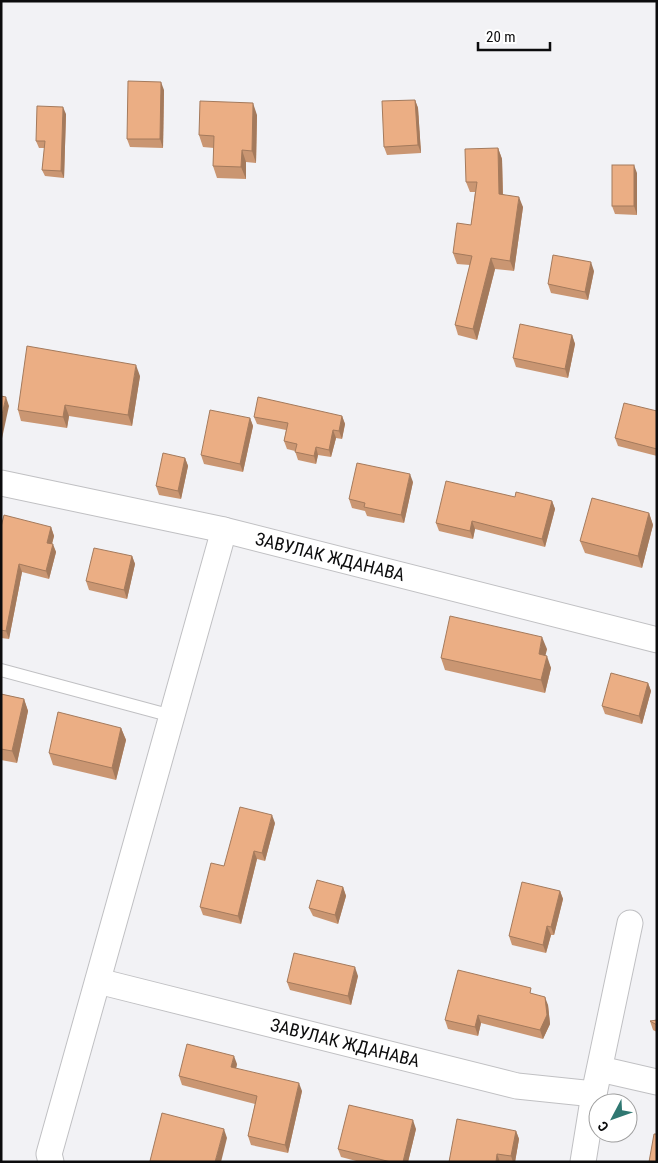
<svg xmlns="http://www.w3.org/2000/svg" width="658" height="1163" font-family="'Roboto Condensed',sans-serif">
	<rect width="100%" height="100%" fill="#f2f2f5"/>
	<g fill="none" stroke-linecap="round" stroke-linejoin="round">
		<!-- lane casing -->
		<g stroke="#c0c0c3" stroke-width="14">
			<path id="lane" d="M1,670L172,716"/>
		</g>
		<!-- street casing -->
		<g stroke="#c0c0c3" stroke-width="27">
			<g id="street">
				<path d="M1,483L224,530L657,640"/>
				<path d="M98,981L517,1086L594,1094"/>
				<path d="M600,1069L657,1082"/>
				<path d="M51,1162L49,1154L224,530"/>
				<path d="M583,1162L594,1094L630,923"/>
			</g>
		</g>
		<!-- lane -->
		<use href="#lane" stroke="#fff" stroke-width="12"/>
		<!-- street -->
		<use href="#street" stroke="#fff" stroke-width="25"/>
	</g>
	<!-- wall -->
	<g fill="#ca9672">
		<path d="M164,90L163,148L130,147L127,139Z"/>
		<path d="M415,100L418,108L421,153L387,155L384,147Z"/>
		<path d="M66,114L64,178L45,176L42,170L45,148H39L36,141Z"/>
		<path d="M257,115L256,163L246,162V179L217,178L213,166L214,148L203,147L199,135Z"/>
		<path d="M498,148L502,159L503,194L523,207L514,271L495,269L477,340L458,335L455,325L470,265L457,264L453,253L471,225L475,192H470L466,182Z"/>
		<path d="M637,173V215L615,214L612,206Z"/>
		<path d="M594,271L588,300L551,293L548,284Z"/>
		<path d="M572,335L575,344L568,378L516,367L513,358Z"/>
		<path d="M140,376L132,426L69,416L67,428L21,421L18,410Z"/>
		<path d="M657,411V456L618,446L615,438Z"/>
		<path d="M342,416L345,424L342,439L336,438L331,457L318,455L316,464L298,460L295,451L287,449L284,441L286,430L257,424L254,417Z"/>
		<path d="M250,418L253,426L243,472L204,464L201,455Z"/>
		<path d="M185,458L188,466L181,499L159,495L156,486Z"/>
		<path d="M413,482L404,523L367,516L365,511L352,508L349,499Z"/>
		<path d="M515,497L552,501L555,509L545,547L475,529L473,539L439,531L436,523Z"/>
		<path d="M649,513L653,525L642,568L585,553L580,541Z"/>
		<path d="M1,527H51L54,536L52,544L56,552L49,579L22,572L9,639L1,638Z"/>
		<path d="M132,556L135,564L127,599L89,590L86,581Z"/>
		<path d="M547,649L545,655L551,668L545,693L445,670L441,658Z"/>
		<path d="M648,683L651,691L642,724L605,714L602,706Z"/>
		<path d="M1,694L24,699L28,711L17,763L1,760Z"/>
		<path d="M121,728L126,740L116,780L53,765L49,753Z"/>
		<path d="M275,823L265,861L257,859L241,924L203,915L200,907L224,866Z"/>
		<path d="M343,887L346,896L338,924L313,916L309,908Z"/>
		<path d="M560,891L563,899L554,935H551L546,953L512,945L509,936Z"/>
		<path d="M358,976L351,1005L290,990L287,982Z"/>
		<path d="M534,994L548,1005L550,1024L543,1039L481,1023L478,1036L448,1029L445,1020Z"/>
		<path d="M657,1020V1032L653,1030L650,1021Z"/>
		<path d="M237,1064L236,1069L302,1091L288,1153L251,1145L248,1136L255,1104L182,1085L179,1076Z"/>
		<path d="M416,1129L408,1162H360L341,1157L338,1149Z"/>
		<path d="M516,1131L519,1139L515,1162H449Z"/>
	</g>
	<!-- shaded-wall -->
	<g fill="#a47a5c">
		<path d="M161,82L164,90L163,148L160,139Z"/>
		<path d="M415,100L418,108L421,153L418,145Z"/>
		<path d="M253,103L257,115L256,163L252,151Z"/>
		<path d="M63,107L66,114L64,178L61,171Z"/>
		<path d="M498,148L502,159L503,204L499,194Z"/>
		<path d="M242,150L246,162V179L241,167Z"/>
		<path d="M634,165L637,173V215L634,206Z"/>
		<path d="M519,197L523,207L514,271L510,261Z"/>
		<path d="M491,258L495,269L477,340L473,329Z"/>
		<path d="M591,262L594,271L588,300L585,292Z"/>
		<path d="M572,335L575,344L568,378L565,369Z"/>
		<path d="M136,365L140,376L132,426L128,415Z"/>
		<path d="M6,397L9,406L1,443V419Z"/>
		<path d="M65,405L69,416L67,428L63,417Z"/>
		<path d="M342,416L345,424L342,439L339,431Z"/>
		<path d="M250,418L253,426L243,472L240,464Z"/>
		<path d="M333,430L336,438L331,457L329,450Z"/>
		<path d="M316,447L318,455L316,464L314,456Z"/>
		<path d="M185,458L188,466L181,499L178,491Z"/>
		<path d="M410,474L413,482L404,523L401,515Z"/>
		<path d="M552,501L555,509L545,547L542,539Z"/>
		<path d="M649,513L653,525L642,568L638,556Z"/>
		<path d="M472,521L475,529L473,539L470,531Z"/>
		<path d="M51,527L54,536L50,551L47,543Z"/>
		<path d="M53,544L56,552L49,579L46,571Z"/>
		<path d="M132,556L135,564L127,599L124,590Z"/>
		<path d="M19,564L22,572L9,639L6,631Z"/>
		<path d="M542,637L547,649L543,666L539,654Z"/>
		<path d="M547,656L551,668L545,693L541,680Z"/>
		<path d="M648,683L651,691L642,724L639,716Z"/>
		<path d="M24,699L28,711L17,763L12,751Z"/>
		<path d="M121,728L126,740L116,780L112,768Z"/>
		<path d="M272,815L275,823L265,861L262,853Z"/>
		<path d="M254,851L257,859L241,924L238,916Z"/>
		<path d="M343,887L346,896L338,924L335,915Z"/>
		<path d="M560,891L563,899L554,935L551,927Z"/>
		<path d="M547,926L551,935L546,953L543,945Z"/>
		<path d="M355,967L358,976L351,1005L348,996Z"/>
		<path d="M545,997L548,1005L550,1024L543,1039L540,1030Z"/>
		<path d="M478,1015L481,1023L478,1036L475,1027Z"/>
		<path d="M234,1056L237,1064L234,1076L231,1067Z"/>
		<path d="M299,1083L302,1091L288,1153L285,1145Z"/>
		<path d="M413,1120L416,1129L408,1162H403Z"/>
		<path d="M224,1129L227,1138L221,1162H215Z"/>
		<path d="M516,1131L519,1139L515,1162H513L511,1156Z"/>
		<path d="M497,1154L500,1162H496Z"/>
	</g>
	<!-- building -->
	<g fill="#ebae84" stroke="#a47a5c">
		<path d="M128,81L161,82L160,139H127Z"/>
		<path d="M415,100L418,145L384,147L382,101Z"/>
		<path d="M200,101L253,103L252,151L242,150L241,167L213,166L214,136L199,135Z"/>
		<path d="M37,106L63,107L61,171L42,170L45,141H36Z"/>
		<path d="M498,148L499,194L519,197L510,261L491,258L473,329L455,325L472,256L453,253L457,223L471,225L477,182H466L465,149Z"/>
		<rect x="612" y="165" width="22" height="41"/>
		<path d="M553,255L591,262L585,292L548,284Z"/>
		<path d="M520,324L572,335L565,369L513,358Z"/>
		<path d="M27,346L136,365L128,415L65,405L63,417L18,410Z"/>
		<path d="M1,396L6,397L1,419Z"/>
		<path d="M258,397L342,416L339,431L333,430L329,450L316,447L314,456L295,452L297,444L284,441L288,423L254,417Z"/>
		<path d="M624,403L657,411V449L615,438Z"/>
		<path d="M210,410L250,418L240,464L201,455Z"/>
		<path d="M163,453L185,458L178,491L156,486Z"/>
		<path d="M357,463L410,474L401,515L364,507L365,503L349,499Z"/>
		<path d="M446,481L515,497L516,492L552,501L542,539L472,521L470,531L436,523Z"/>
		<path d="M592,498L649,513L638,556L580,541Z"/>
		<path d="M4,515L51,527L47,543L53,544L46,571L19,564L6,631L1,630V527Z"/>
		<path d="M94,548L132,556L124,590L86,581Z"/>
		<path d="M450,616L542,637L539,654L547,656L541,680L441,658Z"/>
		<path d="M611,673L648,683L639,716L602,706Z"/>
		<path d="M1,694L24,699L12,751L1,749Z"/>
		<path d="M58,712L121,728L112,768L49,753Z"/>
		<path d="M240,807L272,815L262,853L254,851L238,916L200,907L211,863L224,866Z"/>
		<path d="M317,880L343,887L335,915L309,908Z"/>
		<path d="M522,882L560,891L551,927L547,926L543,945L509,936Z"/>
		<path d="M294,953L355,967L348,996L287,982Z"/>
		<path d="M458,970L531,988L530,993L545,997L547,1015L540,1030L478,1015L475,1027L445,1020Z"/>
		<path d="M657,1020V1025L650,1021Z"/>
		<path d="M187,1044L234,1056L231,1067L299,1083L285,1145L248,1136L257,1096L179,1076Z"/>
		<path d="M349,1105L413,1120L403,1162H391L338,1149Z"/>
		<path d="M162,1113L224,1129L215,1162L150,1161Z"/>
		<path d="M457,1119L516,1131L511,1156L497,1154L496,1162H449Z"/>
		<path d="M654,1134H657V1162H649Z"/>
	</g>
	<g text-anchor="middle" stroke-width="4" stroke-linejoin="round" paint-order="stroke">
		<!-- street labels -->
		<g font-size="18" fill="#0c0c0d" stroke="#fff">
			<text transform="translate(330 557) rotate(14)" y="6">ЗАВУЛАК ЖДАНАВА</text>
			<text transform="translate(345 1043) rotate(14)" y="6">ЗАВУЛАК ЖДАНАВА</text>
		</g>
	</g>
	<!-- border -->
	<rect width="658" height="1163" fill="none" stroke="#0c0c0d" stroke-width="5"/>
	<!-- north arrow -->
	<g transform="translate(613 1118) rotate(229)"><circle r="24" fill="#ffffff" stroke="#9e9e9e"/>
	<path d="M0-4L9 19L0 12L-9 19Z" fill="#307872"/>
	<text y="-8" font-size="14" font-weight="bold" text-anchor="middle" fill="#0c0c0d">С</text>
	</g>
	<!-- scale -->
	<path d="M478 42v8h72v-8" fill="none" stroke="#0c0c0d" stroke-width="2.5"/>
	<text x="486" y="42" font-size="15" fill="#0c0c0d" stroke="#ffffff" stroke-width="4" paint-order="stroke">20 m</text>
</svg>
